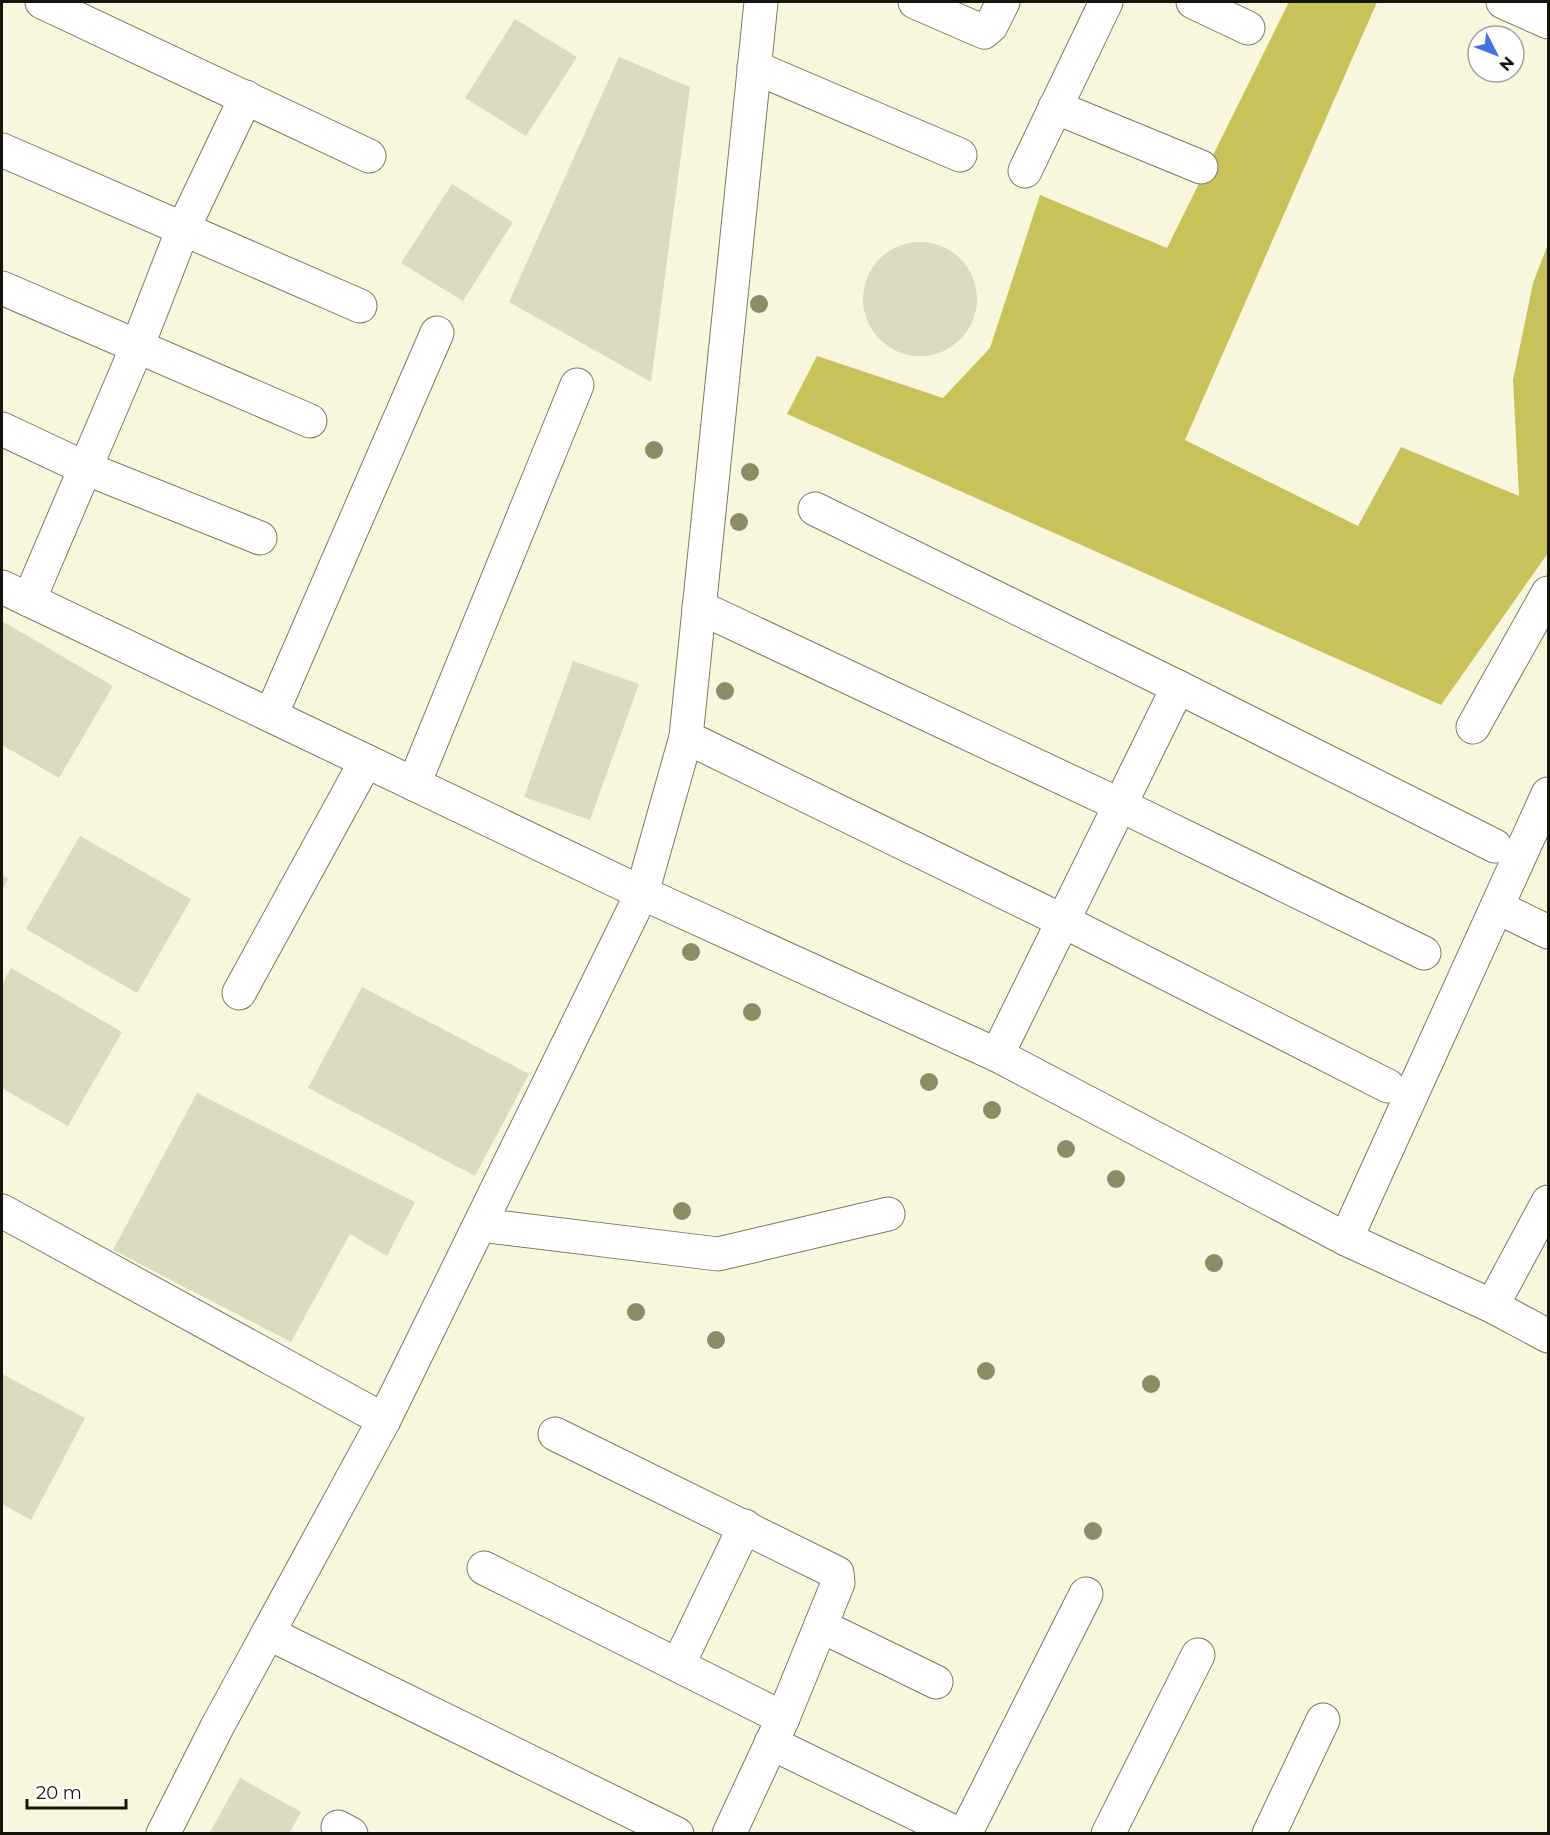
<svg xmlns="http://www.w3.org/2000/svg" width="1550" height="1835" font-family="Montserrat,sans-serif">
	<rect width="100%" height="100%" fill="#f8f7dd"/>
	<!-- forest -->
	<path fill="#c8c25a" d="M1289,2H1377L1185,440L1358,526L1401,447L1519,496L1513,380L1533,283L1548,244V553L1441,705L787,414L817,356L943,398L990,348L1040,195L1167,248Z"/>
	<!-- building -->
	<g fill="#dbdbc0">
		<path d="M515,19L577,57L526,136L465,98Z"/>
		<path d="M619,57L690,87L651,382L509,302Z"/>
		<path d="M452,184L513,222L463,301L401,263Z"/>
		<circle cx="920" cy="299" r="57"/>
		<path d="M2,621L113,686L59,778L2,745Z"/>
		<path d="M573,661L639,684L590,820L524,797Z"/>
		<path d="M80,836L191,899L137,993L26,929Z"/>
		<path d="M2,875L8,879L2,890Z"/>
		<path d="M11,968L122,1032L68,1126L2,1088V984Z"/>
		<path d="M362,987L529,1074L475,1176L308,1088Z"/>
		<path d="M197,1093L415,1202L387,1256L350,1234L291,1342L113,1250Z"/>
		<path d="M2,1374L85,1418L31,1520L2,1504Z"/>
		<path d="M240,1778L301,1812L289,1834H209Z"/>
	</g>
	<g fill="none" stroke-linecap="round" stroke-linejoin="round">
		<!-- minor casing -->
		<g stroke="#7b7a62" stroke-width="35">
			<g id="minor">
				<path d="M42,2L369,156"/>
				<path d="M915,2L984,32L991,26L1003,2"/>
				<path d="M1193,2L1248,28"/>
				<path d="M1503,2L1548,22"/>
				<path d="M754,67L960,155"/>
				<path d="M1055,107L1201,167"/>
				<path d="M2,150L360,306"/>
				<path d="M1025,171L1106,2"/>
				<path d="M2,288L310,421"/>
				<path d="M2,429L85,468L260,538"/>
				<path d="M815,509L1178,687L1495,846"/>
				<path d="M2,587L642,893L997,1055L1346,1239L1492,1306L1548,1336"/>
				<path d="M29,600L137,347L183,229L246,97"/>
				<path d="M699,607L1120,805L1424,953"/>
				<path d="M271,715L437,333"/>
				<path d="M1473,727L1548,593"/>
				<path d="M686,737L1063,921L1388,1086"/>
				<path d="M414,784L577,385"/>
				<path d="M1497,907L1548,932"/>
				<path d="M239,993L366,761"/>
				<path d="M997,1055L1178,687"/>
				<path d="M2,1211L384,1420"/>
				<path d="M480,1225L718,1254L888,1214"/>
				<path d="M1346,1239L1548,794"/>
				<path d="M1492,1306L1548,1202"/>
				<path d="M555,1434L837,1573L838,1583L783,1718L729,1834"/>
				<path d="M484,1568L783,1718"/>
				<path d="M821,1626L936,1682"/>
				<path d="M268,1633L677,1834"/>
				<path d="M678,1665L745,1526"/>
				<path d="M771,1743L958,1834"/>
				<path d="M338,1827L351,1834"/>
				<path d="M163,1834L217,1727L384,1420L642,893L686,737L761,2"/>
				<path d="M965,1834L1086,1594"/>
				<path d="M1108,1834L1198,1655"/>
				<path d="M1269,1834L1323,1720"/>
			</g>
		</g>
		<!-- minor -->
		<use href="#minor" stroke="#fff" stroke-width="33"/>
	</g>
	<!-- trees -->
	<g fill="#8e8c67">
		<circle cx="759" cy="304" r="9"/>
		<circle cx="654" cy="450" r="9"/>
		<circle cx="750" cy="472" r="9"/>
		<circle cx="739" cy="522" r="9"/>
		<circle cx="725" cy="691" r="9"/>
		<circle cx="691" cy="952" r="9"/>
		<circle cx="752" cy="1012" r="9"/>
		<circle cx="929" cy="1082" r="9"/>
		<circle cx="992" cy="1110" r="9"/>
		<circle cx="1066" cy="1149" r="9"/>
		<circle cx="1116" cy="1179" r="9"/>
		<circle cx="682" cy="1211" r="9"/>
		<circle cx="1214" cy="1263" r="9"/>
		<circle cx="636" cy="1312" r="9"/>
		<circle cx="716" cy="1340" r="9"/>
		<circle cx="986" cy="1371" r="9"/>
		<circle cx="1151" cy="1384" r="9"/>
		<circle cx="1093" cy="1531" r="9"/>
	</g>
	<!-- border -->
	<rect width="1550" height="1835" fill="none" stroke="#16150c" stroke-width="6"/>
	<!-- north arrow -->
	<g transform="translate(1496 54) rotate(132)"><circle r="28" fill="#ffffff" stroke="#a2a19e" stroke-width="1.5"/>
	<path d="M0-4.5L10 22L0 15L-10 22Z" fill="#4471e2"/>
	<text y="-9" font-size="16" font-weight="bold" text-anchor="middle" fill="#16150c">N</text>
	</g>
	<!-- scale -->
	<path d="M27 1799v9h99v-9" fill="none" stroke="#16150c" stroke-width="3"/>
	<text x="36" y="1799" font-size="18" fill="#16150c" stroke="#ffffff" stroke-width="4.5" paint-order="stroke">20 m</text>
</svg>
